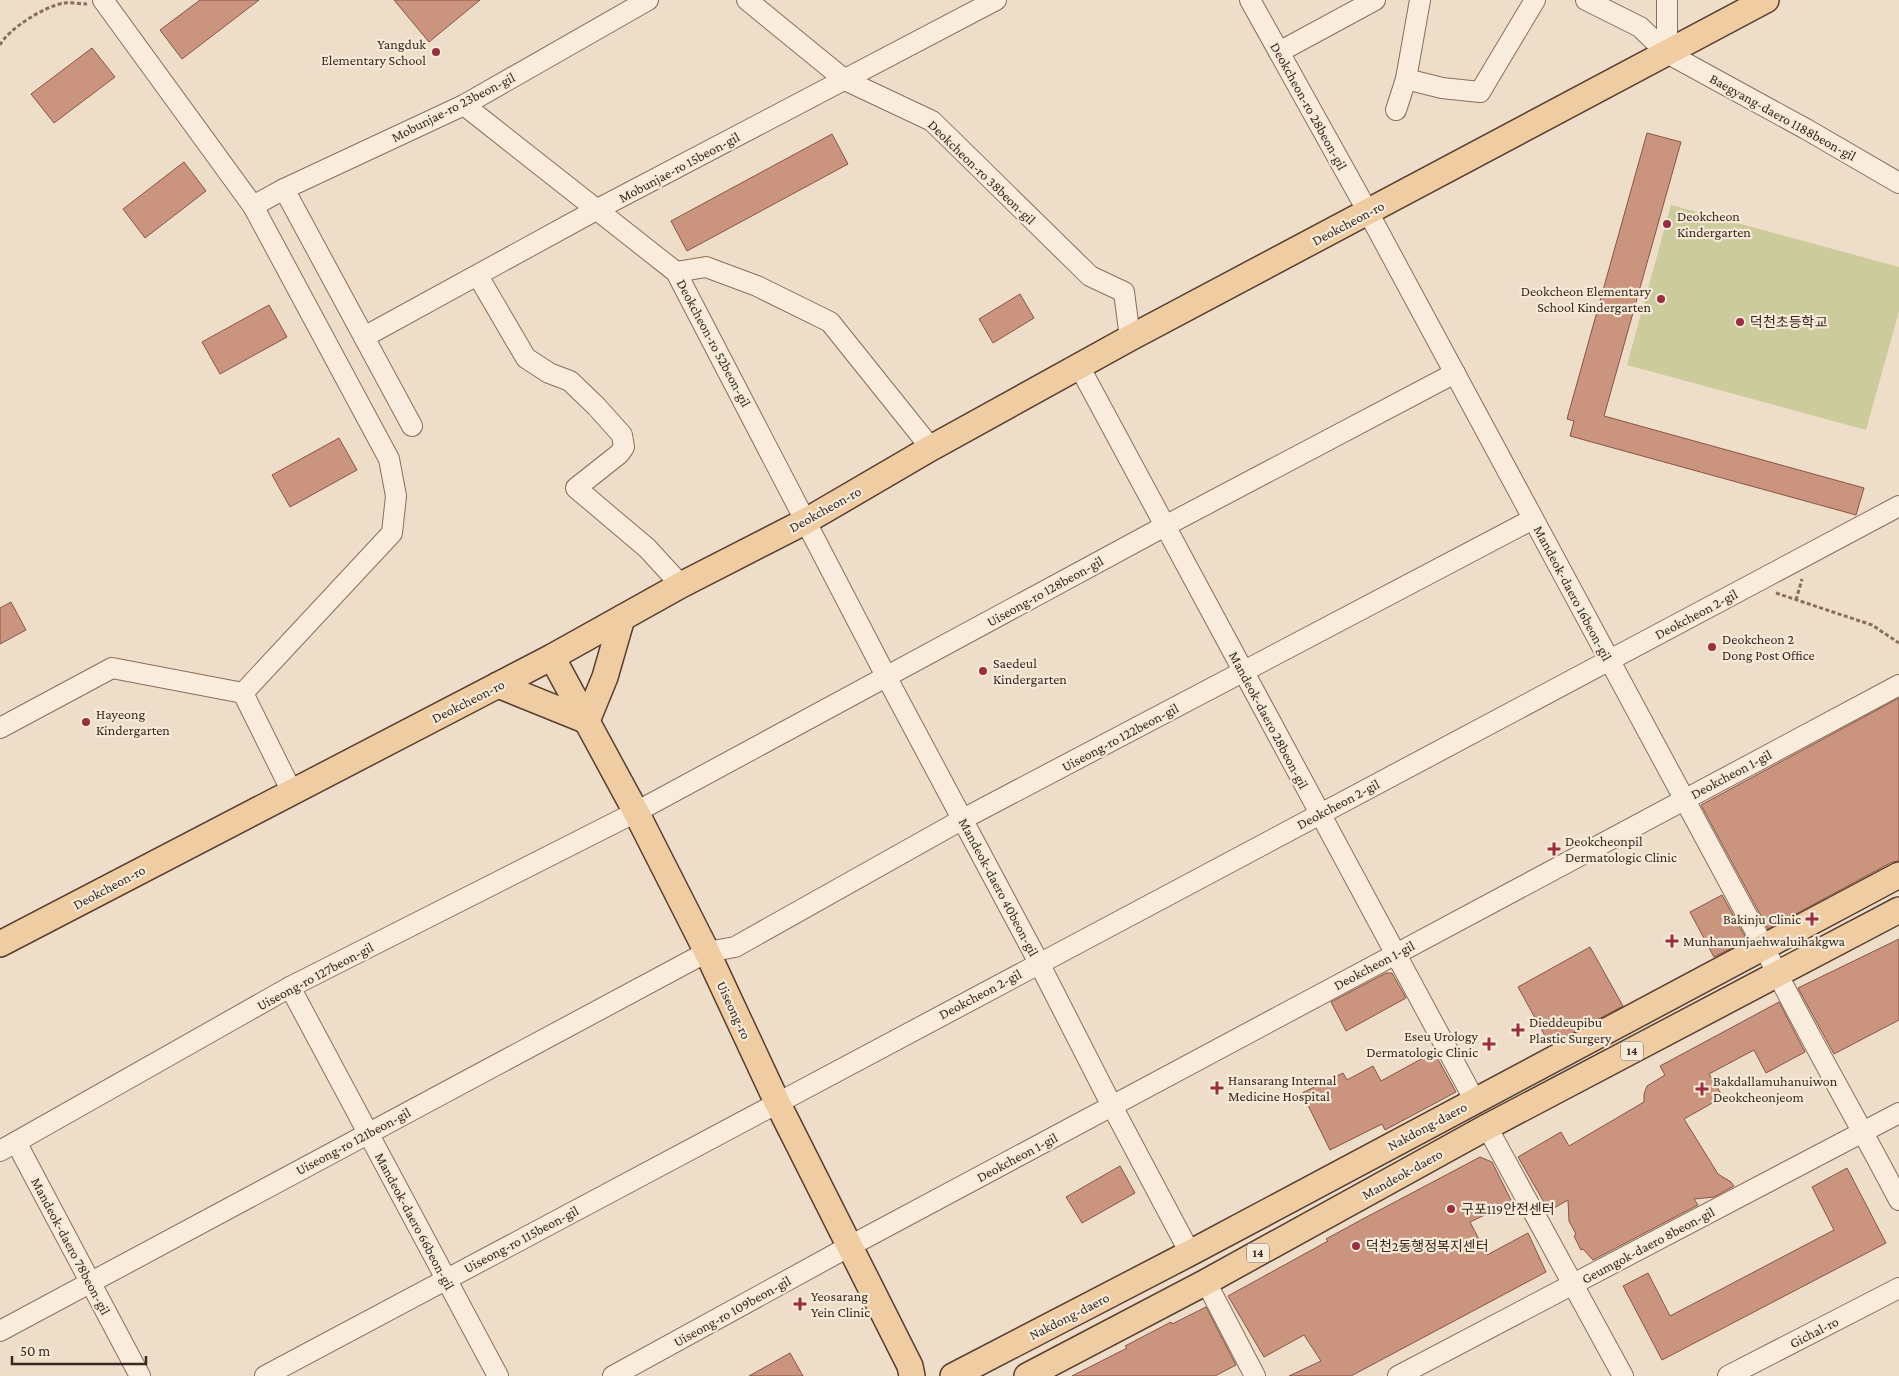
<svg xmlns="http://www.w3.org/2000/svg" width="1899" height="1376" font-family="'Crimson Pro','Noto Sans KR',serif">
	<rect width="100%" height="100%" fill="#eeddc8"/>
	<!-- green -->
	<path fill="#cccb9c" d="M1671,205L1899,267V311L1866,430L1627,365Z"/>
	<!-- building -->
	<g fill="#cb947f" stroke="#895543">
		<path d="M200,0H259L182,59L160,30Z"/>
		<path d="M394,0H480L429,42Z"/>
		<path d="M92,48L115,77L54,123L31,94Z"/>
		<path d="M1647,133L1681,142L1604,416L1864,488L1856,515L1570,436L1574,421L1567,419Z"/>
		<path d="M832,134L848,164L687,251L671,221Z"/>
		<path d="M184,162L206,191L145,238L123,209Z"/>
		<path d="M1020,294L1034,318L993,343L979,319Z"/>
		<path d="M269,305L287,337L220,374L202,342Z"/>
		<path d="M339,438L357,470L290,507L272,475Z"/>
		<path d="M11,602L26,630L0,644V608Z"/>
		<path d="M1899,698V861L1892,862L1768,929L1701,805Z"/>
		<path d="M1722,895L1747,940L1714,957L1690,912Z"/>
		<path d="M1899,939V1020L1834,1054L1798,988Z"/>
		<path d="M1590,947L1623,1006L1550,1045L1518,987Z"/>
		<path d="M1386,973H1392L1406,998L1346,1031L1331,1002Z"/>
		<path d="M1779,1002L1805,1052L1766,1073L1754,1050L1709,1074L1723,1097L1684,1119L1718,1174L1731,1182L1734,1186L1714,1197L1694,1199L1698,1205L1593,1260L1583,1249L1581,1250L1574,1236L1576,1234L1569,1221L1568,1200L1549,1211L1518,1157L1561,1132L1569,1146L1644,1102V1094L1647,1086L1665,1075L1660,1066Z"/>
		<path d="M1434,1052L1456,1092L1385,1130L1382,1124L1330,1150L1302,1093L1343,1073L1347,1080L1373,1066L1381,1081Z"/>
		<path d="M1480,1157L1492,1162L1512,1202L1470,1222L1487,1255L1528,1233L1546,1272L1351,1376H1289L1321,1361L1304,1335L1264,1357L1228,1296L1328,1241L1326,1239L1359,1221Z"/>
		<path d="M1120,1166L1135,1193L1082,1223L1066,1197Z"/>
		<path d="M1847,1168L1886,1243L1662,1360L1623,1286L1648,1273L1670,1316L1834,1230L1812,1187Z"/>
		<path d="M1206,1307L1236,1365L1215,1376H1072L1127,1348L1125,1346L1171,1322L1172,1324Z"/>
		<path d="M790,1353L803,1376H749Z"/>
	</g>
	<g fill="none" stroke-linecap="round" stroke-linejoin="round">
		<!-- minor casing -->
		<g stroke="#8a6e5d" stroke-width="22">
			<g id="minor">
				<path d="M103,0L253,206L389,459L396,496L392,533L243,693L292,792"/>
				<path d="M747,0L845,80L932,121L1090,276L1124,292L1130,338"/>
				<path d="M1250,0L1368,212L1764,947C1806,1033 1855,1115 1899,1200"/>
				<path d="M1586,0L1640,27L1667,53L1806,129L1899,183"/>
				<path d="M1279,52L1375,0"/>
				<path d="M1667,53V0"/>
				<path d="M1406,79L1442,88L1480,92L1535,0"/>
				<path d="M464,105L676,272L887,678L1039,963L1112,1106L1190,1253"/>
				<path d="M1396,110L1406,79L1420,0"/>
				<path d="M284,189L412,426"/>
				<path d="M253,206L284,189L464,105L648,0"/>
				<path d="M676,272L706,267L757,286L830,322L931,448"/>
				<path d="M478,276L526,358L549,373L570,381L596,406L622,435L624,447L619,454L576,488L647,548L681,585"/>
				<path d="M364,337L596,210L996,0"/>
				<path d="M1079,366L1475,1101"/>
				<path d="M0,728L112,668L243,693"/>
				<path d="M290,987L498,1376"/>
				<path d="M1487,1127L1623,1376"/>
				<path d="M16,1142L140,1376"/>
				<path d="M0,1151L290,987L636,812L1165,526L1455,373"/>
				<path d="M1206,1282L1255,1376"/>
				<path d="M0,1331L707,952L735,947L963,819L1533,519"/>
				<path d="M265,1376L1899,506"/>
				<path d="M613,1376L850,1246L1899,685"/>
				<path d="M1398,1376L1899,1113"/>
				<path d="M1728,1376L1899,1288"/>
			</g>
		</g>
		<!-- major casing -->
		<g stroke="#583e31" stroke-width="28">
			<g id="major">
				<path d="M552,657L636,812L707,952L777,1102L910,1366L912,1376"/>
				<path d="M498,685L587,721L605,677L622,618"/>
				<path d="M0,944L552,657L681,585L806,521L931,448L1130,338L1766,0"/>
				<path d="M953,1376L1190,1253L1899,875"/>
				<path d="M1027,1376L1206,1282L1487,1127L1899,910"/>
			</g>
		</g>
		<!-- path -->
		<g stroke="#8a6e5d" stroke-width="3" stroke-dasharray="4 2.5" stroke-linecap="butt">
			<path d="M0,45C8,29 45,6 64,3C71,2 80,4 87,4"/>
			<path d="M1776,593L1872,625L1899,643"/>
			<path d="M1796,600L1802,579"/>
		</g>
		<!-- minor -->
		<use href="#minor" stroke="#f9ecdc" stroke-width="20"/>
		<!-- major -->
		<use href="#major" stroke="#efcca2" stroke-width="25"/>
	</g>
	<!-- markers -->
	<g fill="#982e3e" stroke="#f5e9d8" stroke-width="2">
		<circle cx="436" cy="52" r="5"/>
		<circle cx="1667" cy="224" r="5"/>
		<circle cx="1661" cy="299" r="5"/>
		<circle cx="1740" cy="322" r="5"/>
		<circle cx="1712" cy="647" r="5"/>
		<circle cx="983" cy="671" r="5"/>
		<circle cx="86" cy="722" r="5"/>
		<path d="M1551.5 841.5h5v5h5v5h-5v5h-5v-5h-5v-5h5z"/>
		<path d="M1809.5 911.5h5v5h5v5h-5v5h-5v-5h-5v-5h5z"/>
		<path d="M1669.5 933.5h5v5h5v5h-5v5h-5v-5h-5v-5h5z"/>
		<path d="M1515.5 1022.5h5v5h5v5h-5v5h-5v-5h-5v-5h5z"/>
		<path d="M1486.5 1036.5h5v5h5v5h-5v5h-5v-5h-5v-5h5z"/>
		<path d="M1214.5 1080.5h5v5h5v5h-5v5h-5v-5h-5v-5h5z"/>
		<path d="M1699.5 1081.5h5v5h5v5h-5v5h-5v-5h-5v-5h5z"/>
		<circle cx="1451" cy="1209" r="5"/>
		<circle cx="1356" cy="1246" r="5"/>
		<path d="M797.5 1296.5h5v5h5v5h-5v5h-5v-5h-5v-5h5z"/>
	</g>
	<g text-anchor="middle" stroke-width="4.5" stroke-linejoin="round" paint-order="stroke">
		<!-- shield labels -->
		<g fill="#f5e9d8" stroke="#736357" stroke-width="1">
			<rect x="1621" y="1041.5" width="22" height="19" rx="4"/>
			<rect x="1247" y="1243.5" width="22" height="19" rx="4"/>
		</g>
		<g font-size="12" font-weight="bold" fill="#3b2920">
			<text x="1632" y="1055">14</text>
			<text x="1258" y="1257">14</text>
		</g>
		<!-- poi labels -->
		<g font-size="14" fill="#3b2920" stroke="#f5e9d8" text-anchor="start">
			<text x="426" y="49" text-anchor="end">Yangduk<tspan x="426" dy="16">Elementary School</tspan></text>
			<text x="1677" y="221">Deokcheon<tspan x="1677" dy="16">Kindergarten</tspan></text>
			<text x="1651" y="296" text-anchor="end">Deokcheon Elementary<tspan x="1651" dy="16">School Kindergarten</tspan></text>
			<text x="1750" y="327">덕천초등학교</text>
			<text x="1722" y="644">Deokcheon 2<tspan x="1722" dy="16">Dong Post Office</tspan></text>
			<text x="993" y="668">Saedeul<tspan x="993" dy="16">Kindergarten</tspan></text>
			<text x="96" y="719">Hayeong<tspan x="96" dy="16">Kindergarten</tspan></text>
			<text x="1565" y="846">Deokcheonpil<tspan x="1565" dy="16">Dermatologic Clinic</tspan></text>
			<text x="1801" y="924" text-anchor="end">Bakinju Clinic</text>
			<text x="1683" y="946">Munhanunjaehwaluihakgwa</text>
			<text x="1529" y="1027">Dieddeupibu<tspan x="1529" dy="16">Plastic Surgery</tspan></text>
			<text x="1478" y="1041" text-anchor="end">Eseu Urology<tspan x="1478" dy="16">Dermatologic Clinic</tspan></text>
			<text x="1228" y="1085">Hansarang Internal<tspan x="1228" dy="16">Medicine Hospital</tspan></text>
			<text x="1713" y="1086">Bakdallamuhanuiwon<tspan x="1713" dy="16">Deokcheonjeom</tspan></text>
			<text x="1461" y="1214">구포119안전센터</text>
			<text x="1366" y="1251">덕천2동행정복지센터</text>
			<text x="811" y="1301">Yeosarang<tspan x="811" dy="16">Yein Clinic</tspan></text>
		</g>
		<!-- street labels -->
		<g font-size="14" fill="#3b2920" stroke="#f5e9d8">
			<text transform="translate(1309 106) rotate(61)" y="5">Deokcheon-ro 28beon-gil</text>
			<text transform="translate(453 107) rotate(-27)" y="5">Mobunjae-ro 23beon-gil</text>
			<text transform="translate(1783 117) rotate(29)" y="5">Baegyang-daero 1188beon-gil</text>
			<text transform="translate(679 167) rotate(-28)" y="5">Mobunjae-ro 15beon-gil</text>
			<text transform="translate(982 172) rotate(44)" y="5">Deokcheon-ro 38beon-gil</text>
			<text transform="translate(1348 223) rotate(-28)" y="5">Deokcheon-ro</text>
			<text transform="translate(714 343) rotate(62)" y="5">Deokcheon-ro 52beon-gil</text>
			<text transform="translate(825 509) rotate(-29)" y="5">Deokcheon-ro</text>
			<text transform="translate(1045 591) rotate(-29)" y="5">Uiseong-ro 128beon-gil</text>
			<text transform="translate(1573 593) rotate(62)" y="5">Mandeok-daero 16beon-gil</text>
			<text transform="translate(1696 614) rotate(-28)" y="5">Deokcheon 2-gil</text>
			<text transform="translate(468 701) rotate(-27)" y="5">Deokcheon-ro</text>
			<text transform="translate(1269 720) rotate(62)" y="5">Mandeok-daero 28beon-gil</text>
			<text transform="translate(1120 737) rotate(-28)" y="5">Uiseong-ro 122beon-gil</text>
			<text transform="translate(1731 774) rotate(-28)" y="5">Deokcheon 1-gil</text>
			<text transform="translate(1338 804) rotate(-28)" y="5">Deokcheon 2-gil</text>
			<text transform="translate(109 887) rotate(-28)" y="5">Deokcheon-ro</text>
			<text transform="translate(999 887) rotate(62)" y="5">Mandeok-daero 40beon-gil</text>
			<text transform="translate(1374 965) rotate(-28)" y="5">Deokcheon 1-gil</text>
			<text transform="translate(315 976) rotate(-28)" y="5">Uiseong-ro 127beon-gil</text>
			<text transform="translate(980 994) rotate(-28)" y="5">Deokcheon 2-gil</text>
			<text transform="translate(734 1010) rotate(65)" y="5">Uiseong-ro</text>
			<text transform="translate(1427 1126) rotate(-28)" y="5">Nakdong-daero</text>
			<text transform="translate(353 1141) rotate(-28)" y="5">Uiseong-ro 121beon-gil</text>
			<text transform="translate(1017 1157) rotate(-28)" y="5">Deokcheon 1-gil</text>
			<text transform="translate(1402 1174) rotate(-29)" y="5">Mandeok-daero</text>
			<text transform="translate(415 1221) rotate(62)" y="5">Mandeok-daero 66beon-gil</text>
			<text transform="translate(521 1239) rotate(-28)" y="5">Uiseong-ro 115beon-gil</text>
			<text transform="translate(1648 1245) rotate(-28)" y="5">Geumgok-daero 8beon-gil</text>
			<text transform="translate(71 1246) rotate(62)" y="5">Mandeok-daero 78beon-gil</text>
			<text transform="translate(732 1311) rotate(-29)" y="5">Uiseong-ro 109beon-gil</text>
			<text transform="translate(1069 1316) rotate(-27)" y="5">Nakdong-daero</text>
			<text transform="translate(1814 1332) rotate(-27)" y="5">Gichal-ro</text>
		</g>
	</g>
	<!-- scale -->
	<path d="M12 1356v8h134v-8" fill="none" stroke="#3b2920" stroke-width="2.5"/>
	<text x="20" y="1356" font-size="15" fill="#3b2920" stroke="#f5e9d8" stroke-width="4" paint-order="stroke">50 m</text>
</svg>
